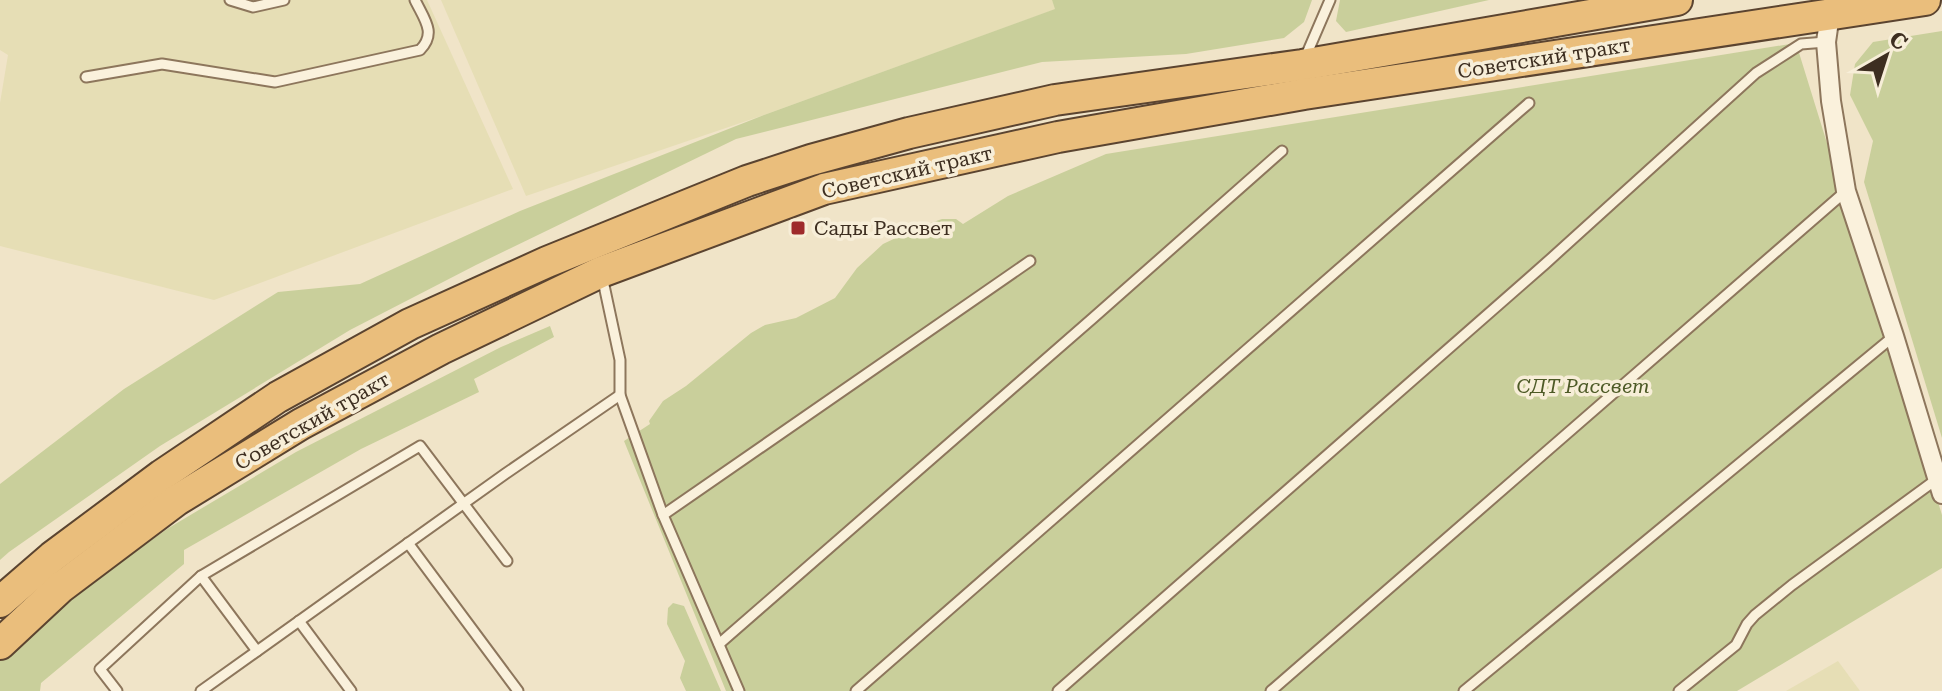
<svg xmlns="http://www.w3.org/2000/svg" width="1942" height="691" font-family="'Roboto Serif',serif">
	<rect width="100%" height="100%" fill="#f0e4c8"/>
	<!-- farmland -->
	<g fill="#e6deb5">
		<path d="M0,0H427L513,189L214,300L0,246V103L8,55L0,50Z"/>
		<path d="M441,0H1052L1056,9L764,115L526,196Z"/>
		<path d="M1838,661L1860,691H1786Z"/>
	</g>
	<!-- green -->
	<g fill="#c9cf9b">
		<path d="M1052,0H1312L1304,22L1284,38L1186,54L1042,62L736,139L476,265L350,330L160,446L9,552L0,560V484L124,389L278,292L360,284L520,211L764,115L1055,9Z"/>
		<path d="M1340,0H1489L1346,32L1336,21Z"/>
		<path d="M1942,31V438L1864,182L1873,141L1850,95L1855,64L1873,42Z"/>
		<path d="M1796,43L1942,515V568L1737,691H726L624,441L650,424L649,421L663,401L686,386L751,333L765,325L796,318L835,298L857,268L883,244L919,227L942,219H956L963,224L1008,196L1106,154Z"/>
		<path d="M550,326L554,337L474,379L479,392L361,449L184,550V564L41,683L40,691H0V661L78,592L167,529L296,452L501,347Z"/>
		<path d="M673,603L684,606L721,691H686L680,678L685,661L667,624L668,608Z"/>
	</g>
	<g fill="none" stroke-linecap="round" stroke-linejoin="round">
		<!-- service casing -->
		<g stroke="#8d765c" stroke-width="13">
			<g id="service">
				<path d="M230,0L253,7L284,0"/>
				<path d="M1305,58L1330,0"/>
				<path d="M86,77L162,64L275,82L420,50C437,33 424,19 415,0"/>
				<path d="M602,276L620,360V395L663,515L739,691"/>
				<path d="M663,515L1030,261"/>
				<path d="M408,543L518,691"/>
				<path d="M201,576L257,651"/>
				<path d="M299,621L351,691"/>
				<path d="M719,644L1093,318L1282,151"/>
				<path d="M117,691L100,669L201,576L420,446L507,561"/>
				<path d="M201,691L505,474L620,395"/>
				<path d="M856,691L1529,103"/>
				<path d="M1058,691L1545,264L1756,73L1801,44L1826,42"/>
				<path d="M1271,691L1846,191"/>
				<path d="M1464,691L1894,336"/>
				<path d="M1679,691L1736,645L1747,624L1755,615L1792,585L1937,479"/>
			</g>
		</g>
		<!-- minor casing -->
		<g stroke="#8d765c" stroke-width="22">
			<path id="minor" d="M1830,14L1826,42L1831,101L1846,191L1894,336L1942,494"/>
		</g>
		<!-- trunk casing -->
		<g stroke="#5b4430" stroke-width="34">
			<g id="trunk">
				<path d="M0,602L52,557L162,475L278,397L410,324L547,262L747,181L811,160L909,133L1055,100L1302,65L1677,0"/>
				<path d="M0,644L60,588L177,500L301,424L441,349L601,272L824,189L1058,137L1304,94L1925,0"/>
			</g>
		</g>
		<!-- service -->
		<use href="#service" stroke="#faf1dc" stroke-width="9"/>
		<!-- minor -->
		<use href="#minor" stroke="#faf1dc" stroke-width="18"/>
		<!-- trunk -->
		<use href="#trunk" stroke="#eabe7c" stroke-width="30"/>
	</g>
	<!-- markers -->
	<rect fill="#9e2a2b" stroke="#f7eed8" stroke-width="3" x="790" y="220" width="16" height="16" rx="4"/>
	<g text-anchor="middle" stroke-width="7" stroke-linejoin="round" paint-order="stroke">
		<!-- street labels -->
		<g font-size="20" fill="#3d2e20" stroke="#f7eed8">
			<text transform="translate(1544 58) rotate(-9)" y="7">Советский тракт</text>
			<text transform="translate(907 172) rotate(-13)" y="7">Советский тракт</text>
			<text transform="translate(312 421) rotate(-30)" y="7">Советский тракт</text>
		</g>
		<!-- poi labels -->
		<g font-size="20" fill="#3d2e20" stroke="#f7eed8" text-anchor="start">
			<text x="814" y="235">Сады Рассвет</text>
		</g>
		<!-- park labels -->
		<g font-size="20" font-style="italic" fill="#4d5a26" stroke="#f7eed8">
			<text x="1583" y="393">СДТ Рассвет</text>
		</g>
	</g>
	<!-- north arrow -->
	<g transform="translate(1886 56) rotate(39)" stroke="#f7eed8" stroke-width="6" paint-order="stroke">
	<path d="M0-6L14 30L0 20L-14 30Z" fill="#3d2e20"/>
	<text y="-12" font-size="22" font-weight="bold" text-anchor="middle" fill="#3d2e20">С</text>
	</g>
</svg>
